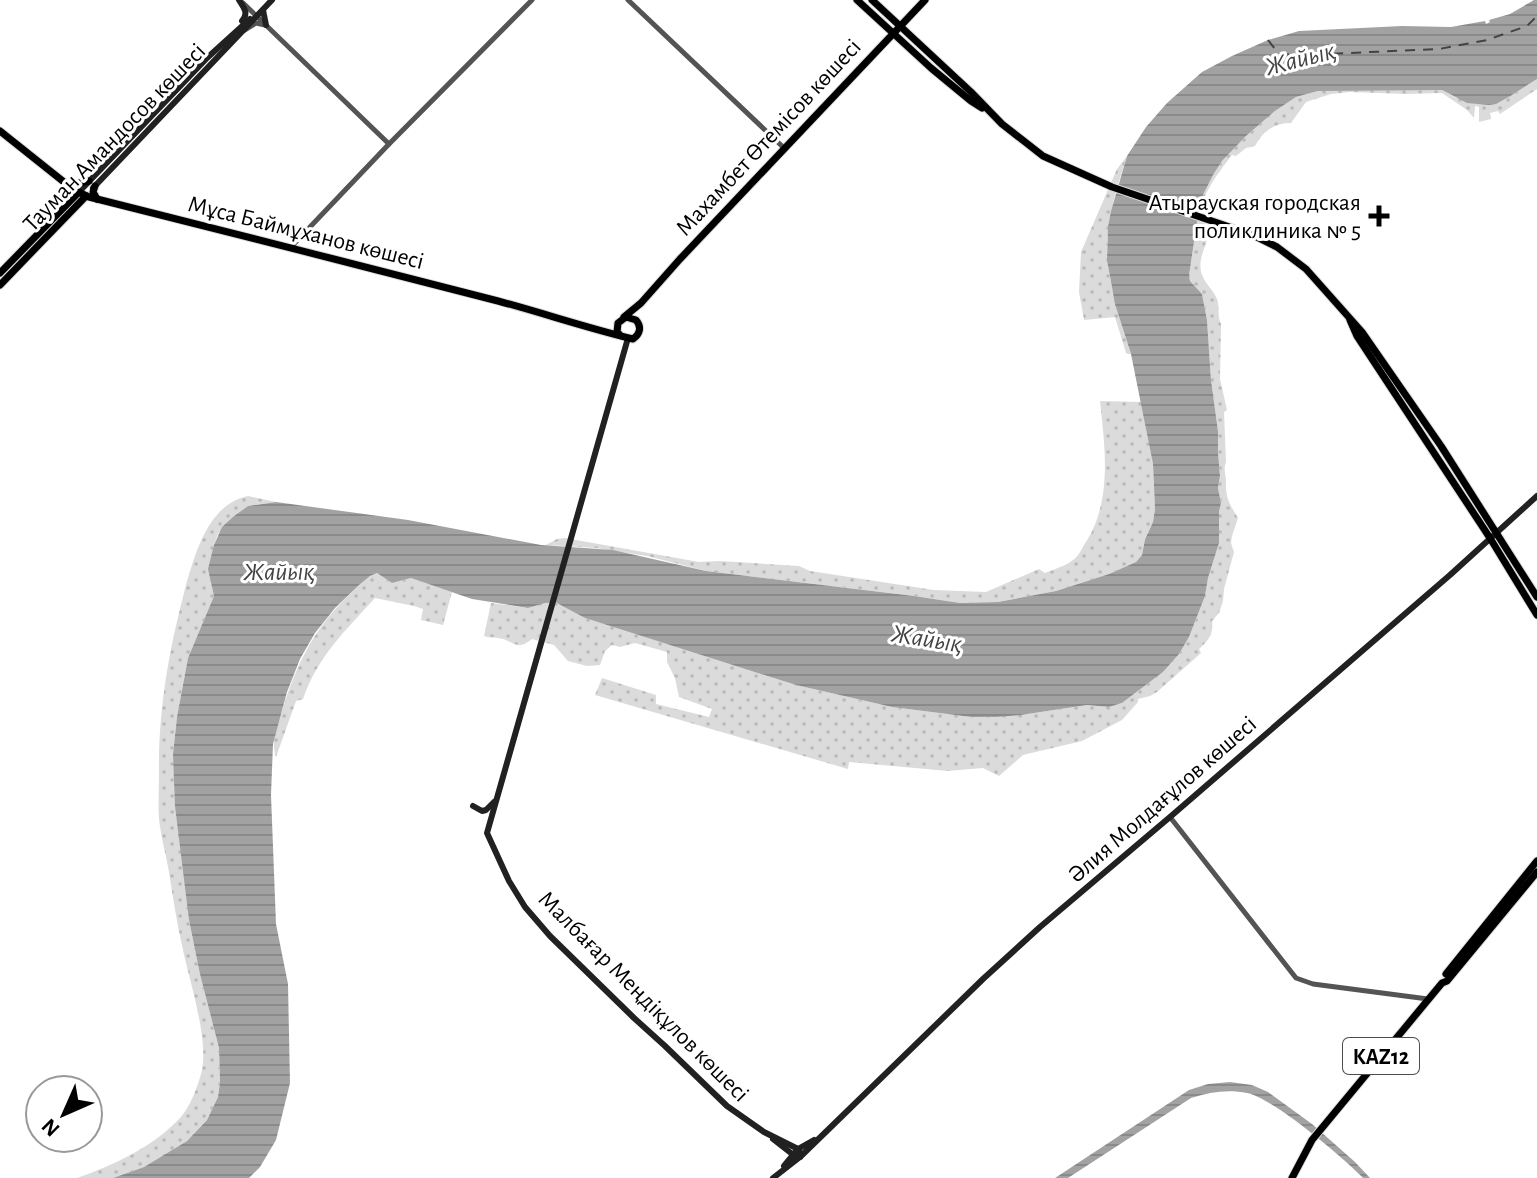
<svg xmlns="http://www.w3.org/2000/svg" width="1537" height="1178" font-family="'Alegreya Sans',sans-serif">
	<defs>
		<pattern id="grass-dots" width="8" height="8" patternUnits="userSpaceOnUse" patternTransform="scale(2)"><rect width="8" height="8" fill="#dbdbdb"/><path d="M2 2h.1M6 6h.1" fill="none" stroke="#bababa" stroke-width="1.8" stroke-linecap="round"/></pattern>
		<pattern id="water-rules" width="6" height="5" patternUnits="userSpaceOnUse" patternTransform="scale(2)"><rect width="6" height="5" fill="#a2a2a2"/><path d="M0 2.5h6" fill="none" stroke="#8a8a8a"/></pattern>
	</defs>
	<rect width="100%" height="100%" fill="#fff"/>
	<!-- grass -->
	<g fill="url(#grass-dots)">
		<path d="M1537,79V89L1500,114L1498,111L1490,113L1491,119L1479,122V107L1475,106L1474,118L1467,110L1442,93L1405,94L1350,92L1331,94L1306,102L1291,123C1274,123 1263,131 1255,146L1246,148L1236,156L1232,155C1223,167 1201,194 1202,210C1202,218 1207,227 1207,235C1207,248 1198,256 1201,272C1204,283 1213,289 1217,299C1220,308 1217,316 1221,324L1220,379L1227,410L1224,412L1226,462C1223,470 1226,474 1226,482C1225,497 1230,505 1238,518L1232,536L1231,543L1234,552L1224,589L1223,601L1219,613L1212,621C1214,634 1208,641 1199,649L1201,653L1157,692L1150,696L1138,699V702L1122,720L1082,741L1023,755L999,776L983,768L948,771L849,762L848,769L595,695L602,678L656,695V704L709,717L712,709L679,697L675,678L667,662V652L635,643L620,647L612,645L605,651L600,665L587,666L568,661L554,645L532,639C516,652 514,640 498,638C493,637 488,638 484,636L491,603L528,608L551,601L567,607L585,618L796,685L892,707L971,717L1021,715L1087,705L1109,707L1122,703L1163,672L1179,654L1189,637L1205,596L1208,578L1219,543V512L1221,503L1218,488L1220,476L1218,452V431L1211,380L1207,320L1202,294L1190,281L1189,276L1200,201L1213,175L1222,161L1246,136L1275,111L1296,97L1318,91L1350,89L1442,90L1456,98L1512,95Z"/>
		<path d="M1127,156C1120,179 1112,201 1109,224C1102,269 1118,312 1131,354H1128L1126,353L1115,317L1084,320L1079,292L1081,252L1117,169Z"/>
		<path d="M1100,401L1141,402L1153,464L1155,509L1153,522L1145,538L1142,555L1136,562L1109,574L1056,591L998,602L960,603L914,596L706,571L647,556L596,548L546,545L557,539L565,538L699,562L720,561L799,566L810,571L934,590L986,592L1039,569L1045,573C1054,569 1066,566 1073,560C1078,557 1081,550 1084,545C1113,503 1105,448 1100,401Z"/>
		<path d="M248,496L276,502L248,506L234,516L218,534L214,545L210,575L214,596L188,658L177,717L173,754L189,920L200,973L219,1048L220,1082L218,1097L207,1120L187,1141L144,1167L113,1178H77C114,1165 153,1147 180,1118C190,1107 197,1088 201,1074C210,1043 190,983 183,950C177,924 173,898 169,872C166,855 161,837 159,819C158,805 159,790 159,776C158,709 169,650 186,585C196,551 209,504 248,496Z"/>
		<path d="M377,573L392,583L411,578L452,592L443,625L421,620L423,609L414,606L375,598C345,631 318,656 303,699L296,701L276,757C271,740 276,732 281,715C294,669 313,629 348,596C357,587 365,577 377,573Z"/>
	</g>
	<!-- water -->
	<g fill="url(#water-rules)">
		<path d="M1534,0H1537V79L1512,95L1496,104L1489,105L1467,103L1442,90L1318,91L1296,97L1275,111L1246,136L1222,161L1213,175L1200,201L1189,276L1190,281L1202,294L1207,320L1211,380L1218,431V452L1220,476L1218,488L1221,503L1219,512V543L1208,578L1205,596L1189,637L1179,654L1163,672L1122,703L1109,707L1087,705L1021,715L996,717H971L892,707L796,685L739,667L585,618L555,602L545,603L528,608L472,599L411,578L392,583L377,573L370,576L359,585L335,608L315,633L300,659L287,692L273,744L271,795L276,924L288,984L290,1083L276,1140L260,1167L249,1178H113L144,1167L187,1141L207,1120L218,1097L220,1082L219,1048L200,974L189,920L175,806L173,754L177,717L188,658L214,596L208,569L214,545L222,527L234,516L248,506L276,502L408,520L541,545L613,550L706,571L914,596L960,603L998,602L1056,591L1109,574L1136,562L1142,555L1145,539L1153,522L1155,509L1153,464L1131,354L1115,304L1107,260L1108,227L1111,211L1127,156L1146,127L1167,103L1202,72L1232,56L1268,40L1299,31L1402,26L1451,27L1485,21L1486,24L1490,22L1489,20L1510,14Z"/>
		<path d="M1230,1082L1252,1085L1268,1092L1312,1124L1355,1162L1370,1178H1363C1344,1158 1273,1098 1247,1093C1228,1089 1210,1092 1191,1098L1068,1178H1055L1189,1090L1208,1084Z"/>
	</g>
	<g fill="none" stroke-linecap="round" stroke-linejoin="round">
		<!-- ferry -->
		<path stroke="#434343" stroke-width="2" stroke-dasharray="10 8" stroke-linecap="butt" d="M1268,40L1279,54L1303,55L1439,49L1487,40L1527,26L1537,16"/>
		<!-- primary casing -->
		<g stroke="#dbdbdb" stroke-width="9">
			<g id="primary">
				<path d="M857,0L931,68L971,101L982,108"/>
				<path d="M872,0L971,92L1002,124L1043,156L1112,187L1253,235L1277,247L1306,269L1362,332L1441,446L1537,597"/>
				<path d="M0,131L74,190L89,197C225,231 362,266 498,301C543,313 587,328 633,339C640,334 642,327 636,320L626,317L618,323L617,332L621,336"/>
				<path d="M67,183H80L89,181"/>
				<path d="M95,186L93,192L97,199"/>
				<path d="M0,273L78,193"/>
				<path d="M0,285L86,196"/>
				<path d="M624,317L641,303L680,259L925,0"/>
				<path d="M1350,320L1357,336L1490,538L1537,615"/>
				<path d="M1446,974L1537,861"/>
				<path d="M1292,1178L1312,1140L1442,983L1447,981L1537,872"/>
			</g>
		</g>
		<!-- tertiary -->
		<g stroke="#545454" stroke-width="5">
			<path d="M628,0L784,148"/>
			<path d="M243,3L389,144"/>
			<path d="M245,30L256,23L265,25"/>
			<path d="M290,248L389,144L532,0"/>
			<path d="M1170,817L1296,978L1313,984L1428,999"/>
		</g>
		<!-- secondary -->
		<g stroke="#212121" stroke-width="6">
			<path d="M239,0C244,8 249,13 242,21"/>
			<path d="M263,10L266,25"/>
			<path d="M93,188L272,0"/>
			<path d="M78,193L207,58L250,19"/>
			<path d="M628,338L487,833L509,881L525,907L550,936L634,1018L665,1046L727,1106L764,1132L798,1149L800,1153V1157"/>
			<path d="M473,806L482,811L486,810L494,802"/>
			<path d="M773,1139L796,1157"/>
			<path d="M784,1166L798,1149L814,1140"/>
			<path d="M773,1178L800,1157L983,979L1040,927L1170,817L1450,575L1537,496"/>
		</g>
		<!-- primary -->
		<use href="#primary" stroke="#000" stroke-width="7"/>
	</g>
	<!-- markers -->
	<path fill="#000" stroke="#fff" stroke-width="3" d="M1375 204h8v8h8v8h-8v8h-8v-8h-8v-8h8z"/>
	<g text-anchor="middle" stroke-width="6" stroke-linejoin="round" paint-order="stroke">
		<!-- shield labels -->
		<rect fill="#fff" stroke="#4c4c4c" stroke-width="2" x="1343" y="1038" width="76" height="36" rx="6"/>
		<g font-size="22" font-weight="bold" fill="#000">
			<text x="1381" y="1064">KAZ12</text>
		</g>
		<!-- street labels -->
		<g font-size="24" fill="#000" stroke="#fff">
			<text transform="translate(114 137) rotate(-46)" y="8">Тауман Амандосов көшесі</text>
			<text transform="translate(768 137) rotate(-47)" y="8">Махамбет Өтемісов көшесі</text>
			<text transform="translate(306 232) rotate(14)" y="8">Мұса Баймұханов көшесі</text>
			<text transform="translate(1162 799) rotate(-41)" y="8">Әлия Молдағұлов көшесі</text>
			<text transform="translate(644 996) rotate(45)" y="8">Малбағар Меңдіқұлов көшесі</text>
		</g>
		<!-- poi labels -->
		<g font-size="24" fill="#000" stroke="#fff" text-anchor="end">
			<text x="1361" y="210">Атырауская городская<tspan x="1361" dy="28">поликлиника № 5</tspan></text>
		</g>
		<!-- water labels -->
		<g font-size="26" font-style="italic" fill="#434343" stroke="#fff">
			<text transform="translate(1300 58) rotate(-14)" y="9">Жайық</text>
			<text x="279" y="580">Жайық</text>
			<text transform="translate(927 638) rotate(9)" y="9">Жайық</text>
		</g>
	</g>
	<!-- north arrow -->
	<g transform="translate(64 1114) rotate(225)"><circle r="38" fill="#ffffff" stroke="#999999" stroke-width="2"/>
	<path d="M0-6L14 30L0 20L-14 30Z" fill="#000000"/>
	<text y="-12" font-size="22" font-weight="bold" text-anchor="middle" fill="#000000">N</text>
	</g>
</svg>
